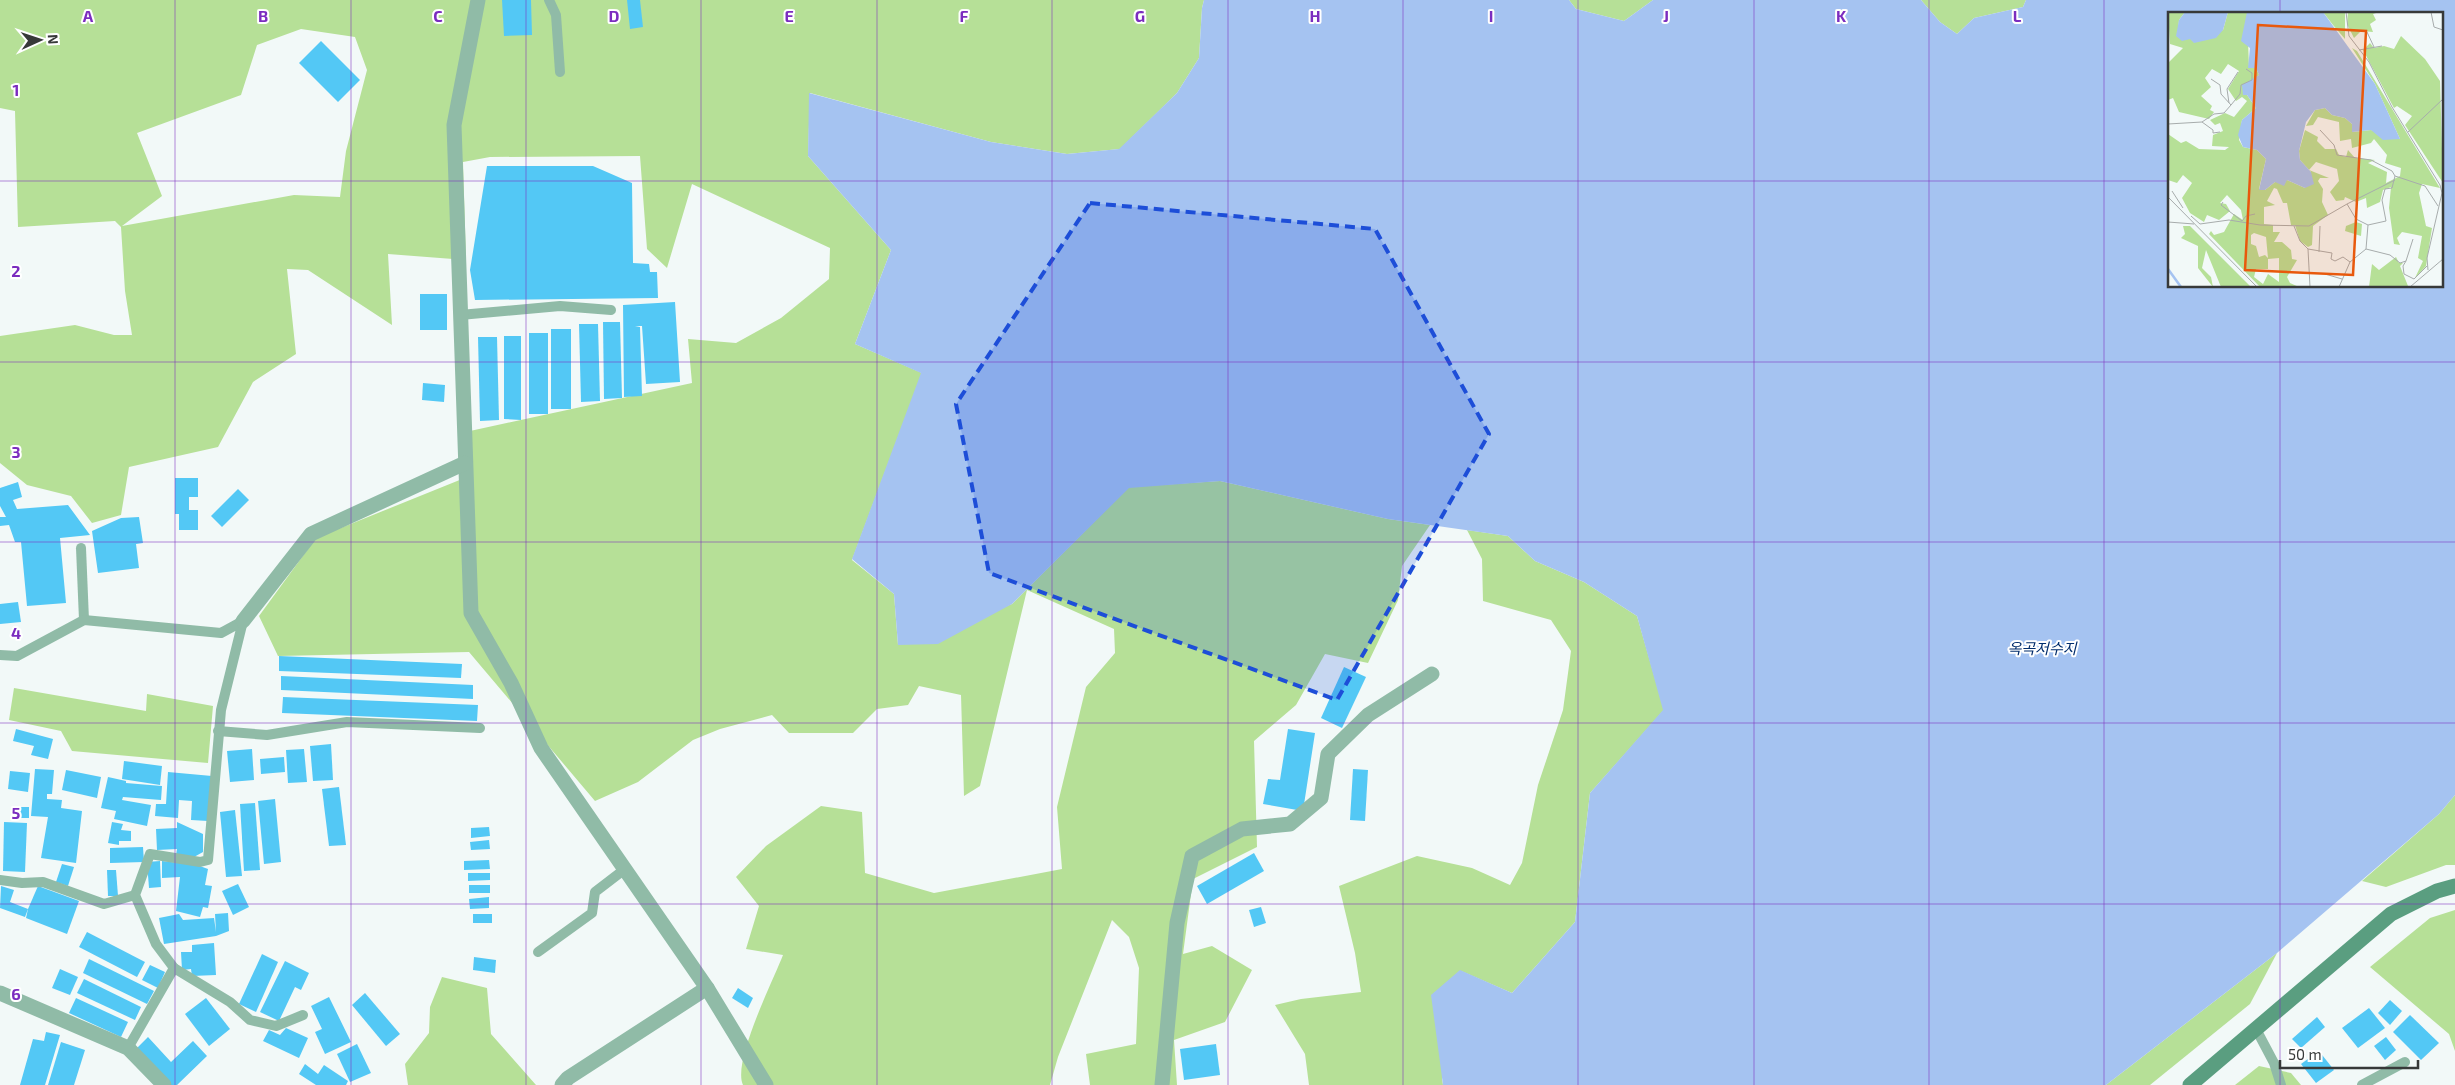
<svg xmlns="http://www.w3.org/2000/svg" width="2455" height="1085" font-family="'Exo 2','Noto Sans KR',sans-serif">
	<rect width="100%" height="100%" fill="#f2f9f8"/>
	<!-- green -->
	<g fill="#b6e097" fill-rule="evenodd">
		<path d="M0,0H1204L1202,8L1199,58L1177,93L1120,149L1067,154L991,142L810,93L808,156L891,250L855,344L922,373L852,560L894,594L898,645L1012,604L1129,487L1220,481L1388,519L1430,525L1402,566L1398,600L1368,663L1325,654L1296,705L1254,741L1257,847L1193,879L1183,954L1212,946L1252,970L1225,1022L1174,1040L1177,1085H1090L1086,1054L1136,1044L1139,968L1129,937L1112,920L1058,1057L1050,1085H743C732,1062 773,981 783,955L746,949L759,906L736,877L766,846L821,806L862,812L865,873L934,893L1062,869L1057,807L1086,687L1115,653L1114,629L1027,590L980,786L964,796L961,695L919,686L908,705L877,709L853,733H789L772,715L720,729L693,740L638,782L595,801L469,652L278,656L259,616L316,538L472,475L470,431L692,383L688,339L736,343L781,318L829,279L830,248L692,184L667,268L647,249L640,156L490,157L463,162L466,260L388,254L392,325L308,270L287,269L296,354L253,382L218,447L129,467L121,515L92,523L71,496L27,485L0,463V336L75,325L114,335H132L125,291L121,227L115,221L18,227L15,111L0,108ZM301,29L355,37L367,70L346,151L340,197L294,195L122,226L162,196L137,133L241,95L257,45Z"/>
		<path d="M1569,0H1653L1624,21L1576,9Z"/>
		<path d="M1921,0H2026L2023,7L1974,18L1957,34L1940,22Z"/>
		<path d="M1467,530L1508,536L1535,561L1584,582L1637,616L1664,710L1590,793L1575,922L1512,993L1461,971L1442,1079L1443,1085H1309L1305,1054L1275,1005L1301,999L1361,992L1355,953L1339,886L1417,856L1472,868L1510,885L1522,863L1538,785L1563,710L1571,651L1551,620L1483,601L1482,559Z"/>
		<path d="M14,688L146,711L147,694L213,706L208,763L72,751L61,731L9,720Z"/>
		<path d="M2455,795V865H2446L2386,887L2362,881L2439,814Z"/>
		<path d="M2455,910V1051L2449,1034L2370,967L2430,918Z"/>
		<path d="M2277,953L2250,1004L2150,1085H2106Z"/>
		<path d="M442,977L487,988L491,1034L536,1085H408L405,1064L429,1033L430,1007Z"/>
		<path d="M2259,1066L2291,1073L2301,1085H2235Z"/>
	</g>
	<!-- water -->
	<path fill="#a5c3f1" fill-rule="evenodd" d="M1204,0H1569L1576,9L1624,21L1653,0H1921L1940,22L1957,34L1974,18L2023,7L2026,0H2455V795L2439,814L2277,953L2106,1085H1443L1431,995L1460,970L1512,993L1575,922L1590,793L1663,710L1637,616L1584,582L1535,561L1508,536L1388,519L1220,481L1129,488L1012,604L938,644L898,645L894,594L852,559L921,373L855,344L891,250L808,156L809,93L991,142L1067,154L1119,149L1177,93L1199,58L1202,8ZM2169,14H2441V286H2169Z"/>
	<!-- building -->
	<g fill="#53c8f5">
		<path d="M502,0H531L532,35L504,36Z"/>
		<path d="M627,0H640L643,27L630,29Z"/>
		<path d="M321,41L360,80L338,102L299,63Z"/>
		<path d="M487,166H593L632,183L633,263L649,264L650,272H657L658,298L475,300L470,270Z"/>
		<rect x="420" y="294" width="27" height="36"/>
		<path d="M675,302L680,382L646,384L642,326H635L640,327L642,396L624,397L623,305Z"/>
		<path d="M603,322H620L622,398L604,399Z"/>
		<path d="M579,324H598L600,401L581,402Z"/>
		<rect x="551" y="329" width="20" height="80"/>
		<rect x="529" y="333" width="19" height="81"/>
		<path d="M504,336H521V420L504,419Z"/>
		<path d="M478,337H497L499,420L480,421Z"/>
		<path d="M423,383L445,385L444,402L422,400Z"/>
		<path d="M175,478H198V497H189V510H198V530H179V514H175Z"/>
		<path d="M18,482L22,497L13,500L17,509L68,505L90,535L60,538L66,603L27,606L21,542H15L9,525L0,526V517H6L0,506V488Z"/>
		<path d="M238,489L249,500L222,527L211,516Z"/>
		<path d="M139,517L143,543L136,544L139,568L98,573L92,531L121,518Z"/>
		<path d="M18,602L21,622L0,624V604Z"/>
		<path d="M279,656L462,664L461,678L279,671Z"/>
		<path d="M1344,667L1366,677L1342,728L1321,718Z"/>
		<path d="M281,676L473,685V699L281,690Z"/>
		<path d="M283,697L478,705L477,721L282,713Z"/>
		<path d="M16,729L53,739L48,759L31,755L34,746L13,741Z"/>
		<path d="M1288,729L1315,733L1303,811L1263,804L1268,779L1280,780Z"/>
		<path d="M331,744L333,780L313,781L310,746Z"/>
		<path d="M252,749L254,780L230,782L227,751Z"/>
		<path d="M304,749L307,782L288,783L286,750Z"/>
		<path d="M284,757L285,772L261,774L260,759Z"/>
		<path d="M124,761L162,766L160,785L122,779Z"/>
		<path d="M35,769L54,770L52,794H47V799L62,800L61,808L82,811L76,863L41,858L48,817L31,816Z"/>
		<path d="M1353,769L1368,770L1365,821L1350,820Z"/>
		<path d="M66,770L101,777L97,798L62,790Z"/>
		<path d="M10,771L30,773L28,792L8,789Z"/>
		<path d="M168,772L212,776L208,821L191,820L192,801L179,800L178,818L155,816L156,804H166Z"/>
		<path d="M108,777L126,781V783L162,786L161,800L123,797L122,800L151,805L147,826L114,819L116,811L101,808Z"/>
		<path d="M339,787L346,845L329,846L322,789Z"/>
		<path d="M275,799L281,862L264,864L258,801Z"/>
		<path d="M255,803L260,870L244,871L240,804Z"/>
		<rect x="15" y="807" width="14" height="11"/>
		<path d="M235,810L242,876L226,877L220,812Z"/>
		<path d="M4,822L27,823L25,872L3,871Z"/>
		<path d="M112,822L123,824L121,830L131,831V841H119V845L108,843Z"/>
		<path d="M177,822L203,834V852L194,857L176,855L177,849L157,850L156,829L177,828Z"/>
		<path d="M489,827L490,836L471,838V828Z"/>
		<path d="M489,840L490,849L471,850L470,842Z"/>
		<path d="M143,847L144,862L110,863V848Z"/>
		<path d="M1254,853L1264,871L1207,904L1197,886Z"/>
		<path d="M489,860L490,869L464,870V861Z"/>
		<path d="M160,861L161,887L149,888L147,862Z"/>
		<path d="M162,861L197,865L208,869L205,885L212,886L208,908L203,907L200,917L176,911L180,877L162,878Z"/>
		<path d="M62,864L74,867L68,886L56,882Z"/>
		<path d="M107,870H116L118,896H108Z"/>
		<path d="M468,873H490V880L468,881Z"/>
		<path d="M238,884L249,907L233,915L222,891Z"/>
		<rect x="469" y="885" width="21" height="8"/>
		<path d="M1,886L14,890L10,902L28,909L25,917L0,908Z"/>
		<path d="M38,886L79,901L67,934L26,918L28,909Z"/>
		<path d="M489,897V908L470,909L469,899Z"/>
		<path d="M1261,907L1266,923L1254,927L1249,910Z"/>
		<path d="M228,913L229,931L216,936L164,944L159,918L179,914L183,920L214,918L216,932L215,914Z"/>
		<rect x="473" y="914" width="19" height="9"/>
		<path d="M87,932L145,962L137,977L79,947Z"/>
		<path d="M214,943L216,975L192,976L191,969L182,970L181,952H192V945Z"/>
		<path d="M262,954L278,962L256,1012L239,1004Z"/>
		<path d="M474,957L496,960L495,973L473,970Z"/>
		<path d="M89,959L154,991L147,1004L83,973Z"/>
		<path d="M285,961L309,973L301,990L295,987L279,1021L260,1012Z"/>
		<path d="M150,965L165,972L158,988L142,980Z"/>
		<path d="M60,969L78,977L70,995L52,988Z"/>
		<path d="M84,979L141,1007L135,1020L77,993Z"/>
		<path d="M738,988L753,998L748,1008L732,998Z"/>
		<path d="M365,993L400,1034L386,1046L352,1005Z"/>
		<path d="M329,997L351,1042L325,1054L315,1032L322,1029L311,1006Z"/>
		<path d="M76,998L128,1022L121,1037L69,1013Z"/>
		<path d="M206,998L230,1029L209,1046L185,1014Z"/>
		<path d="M2390,1000L2402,1011L2390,1025L2378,1013Z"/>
		<path d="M2369,1008L2385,1028L2358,1048L2342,1028Z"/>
		<path d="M2410,1015L2439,1043L2421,1060L2393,1032Z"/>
		<path d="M2317,1017L2325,1027L2301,1048L2292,1039Z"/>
		<path d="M286,1028L308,1038L299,1058L263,1041L269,1030L280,1035Z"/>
		<path d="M46,1032L60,1035L45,1085H20L33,1039L44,1041Z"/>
		<path d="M148,1037L171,1062L193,1041L207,1056L177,1085H170L136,1049Z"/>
		<path d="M2386,1037L2396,1050L2385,1060L2374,1046Z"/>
		<path d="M61,1042L85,1050L74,1085H48Z"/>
		<path d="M357,1044L371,1073L350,1082L337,1054Z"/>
		<path d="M1216,1044L1220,1075L1184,1080L1180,1049Z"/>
		<path d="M2319,1051L2334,1070L2316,1083L2301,1064Z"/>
		<path d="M305,1064L318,1074L324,1065L348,1081L346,1085H316L299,1074Z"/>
	</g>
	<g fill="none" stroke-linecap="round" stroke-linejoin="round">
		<!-- lane -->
		<g stroke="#90bba7" stroke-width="10">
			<path d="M549,0L556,15L560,72"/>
			<path d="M460,315L560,306L611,310"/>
			<path d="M81,548L84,620"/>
			<path d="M0,655L17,656L84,620L221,633L243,621L221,710L208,860L200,862L150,854L135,895L156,944L174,968L128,1048"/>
			<path d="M218,731L267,735L347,722L480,728"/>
			<path d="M0,880L22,883L43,882L104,904L135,895"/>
			<path d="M538,952L592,913L595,892L625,869"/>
			<path d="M174,968L230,1002L250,1020L276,1026L303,1015"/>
			<path d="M2256,1029L2274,1063L2281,1085"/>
			<path d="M2362,1085L2405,1062"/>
		</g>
		<!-- street -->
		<g stroke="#90bba7" stroke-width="15">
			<path d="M478,0L454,125L471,613L511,683L541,748L707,988L568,1078L562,1085"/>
			<path d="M243,621L311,534L465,463"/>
			<path d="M707,988L766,1085"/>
			<path d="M0,993L128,1048L164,1085"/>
			<path d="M1162,1085L1177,923L1192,856L1242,829L1290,824L1321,798L1328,754L1368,715L1432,674"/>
		</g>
		<!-- secondary -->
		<path stroke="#5a9e80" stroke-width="15" d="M2190,1085L2391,914L2437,891L2455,886"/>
	</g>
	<!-- marked area -->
	<path fill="#1d4ed8" fill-opacity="0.2" stroke="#1d4ed8" stroke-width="4" stroke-dasharray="10 6" stroke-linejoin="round" d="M1090,203L1375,229L1489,434L1337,700L989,573L956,404Z"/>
	<!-- grid -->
	<path fill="none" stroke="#7b2cbf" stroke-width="1" stroke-opacity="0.55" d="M175,0V1085M351,0V1085M526,0V1085M701,0V1085M877,0V1085M1052,0V1085M1228,0V1085M1403,0V1085M1578,0V1085M1754,0V1085M1929,0V1085M2104,0V1085M2280,0V14M0,181H2169M2441,181H2455M2280,286V1085M0,362H2455M0,542H2455M0,723H2455M0,904H2455"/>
	<g text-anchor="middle" stroke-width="4" stroke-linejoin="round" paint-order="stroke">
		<!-- water labels -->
		<g font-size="15" font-style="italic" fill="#002c6c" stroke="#fff">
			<text x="2042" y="654">옥곡저수지</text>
		</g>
	</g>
	<!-- overview -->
	<g transform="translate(2168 12)">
		<rect width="275" height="275" fill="#f2f9f8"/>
		<path d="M0,0H17L11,8L10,20L22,27L55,18L60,0H79L81,56H88L91,63L81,71L79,83L88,96L74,108L71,128L75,135L89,138L98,147L91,177L97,178L107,170L119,168L137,176L143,160L132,148L131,139L137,118L150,125L149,129L157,137H168L171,143L178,145L180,138L187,146L207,148L200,151L219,160L218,171L232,164L233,156L217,151L219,143L206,127L203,131L184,136L183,127L172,129L171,110L150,105L145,113L138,114L147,98L157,96L164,103L177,106L184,112V120L203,118L232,127L207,72L184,36L189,39L272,176L254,172L251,181L258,214L264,216L258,254L247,266L255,249L250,246L254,224L234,220L229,226L232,233L226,232L221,196L223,175L215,178L212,190L199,196L198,186L188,190L177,185L176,188L168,189L162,180L171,169L169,157L148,150L141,158L161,166H152L150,169L155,177L154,190L160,203L145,214L144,233L140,235L132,229L127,213H123L119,191H115L109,177L106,176L99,189L107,193L96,195V212L105,213V220H112L106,230H114L123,238L124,247L129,248L119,265L122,271L131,275H92L41,222L43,219L46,223L56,220L66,202L75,208L73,198L59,183L52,191L58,192L62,199L51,208L39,203L36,210L22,201L14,186L24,171L15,163L9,171L0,168V122L13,131L18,129L31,137L57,138L61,135L44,134L45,123L55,119L52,111L47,113L42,108L57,101L66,105L79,89L74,85L68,89L60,77L71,59L60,52L53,62L44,57L37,66L43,75L33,84L44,94L42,98L46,100L41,107L11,100L5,86L0,88V51L15,36L2,32ZM86,221L98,225L100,246L97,243L91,245L88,234L83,232V223ZM111,246V270L100,262L95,272L86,265L88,257H100V247ZM155,0H177V27L165,13ZM180,0H211L205,2L208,8L202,12L205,20L193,19L186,26L179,12ZM233,24L257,47L272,69L275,171L237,113L244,104L229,94L226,96L195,38L202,31L206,36L216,34L226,37ZM188,210L194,212L193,224L177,219L178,214ZM15,214H22L83,275H53L38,238L34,256L43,265L45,275L30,256V234L13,226L17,222ZM228,245L231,251H235L232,254L240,274L201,275L204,252L211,258Z" fill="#b6e097" fill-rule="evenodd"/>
		<path d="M17,0H60L55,18L48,26L26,31L22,27L14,29L8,24L11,8ZM79,0H155L207,72L232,127L215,128L203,118L184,120V112L177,106L164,103L157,96L147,98L138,110L131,139L132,148L143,160L146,172L137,176L119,168L116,174L107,170L97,178H91L98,147L89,138L75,135L70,123L74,108L88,96L79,83H75L74,73L91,63L88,56H80L82,36L73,29Z" fill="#a5c3f1"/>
		<path fill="none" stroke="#a5c3f1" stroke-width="2.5" d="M0,257L13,275"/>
		<path fill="none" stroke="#a7acac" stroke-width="1" d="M178,0L181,24L201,50L224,95L272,173L274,181L259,246L260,258M263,0L266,15L275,18M199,20L206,35M191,38L214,34M61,91L59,77L70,60M63,93L72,82L73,73L84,68V61L78,57M34,110L46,102L56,101L63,93L53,82L52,73L43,67M0,112L34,110L45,118V121L52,120M152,118L166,133L169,143L203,148L224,159L227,164L224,176L217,177L214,188L218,209L200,213L198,237L182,250L171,275M240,120L275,87M227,164L257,174L270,194M4,179L15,196M0,185L89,275M55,190L53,193L74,209L78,204L87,202M179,192L227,168M23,204L32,212L61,208L92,213L141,214L179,192L188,207L200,213M0,210L26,212M126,214L132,229L140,237M198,237L222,243L232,251L238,249L235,254L236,262L246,267L259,254M151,240L152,214M238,249L245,227M157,262L174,267M142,275L140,237L164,241L163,247L167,249L175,245L182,250M242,275L275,247"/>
		<path fill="#e8590c" fill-opacity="0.15" stroke="#e8590c" stroke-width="2.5" d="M90,13L198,19L185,263L77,258Z"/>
		<rect width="275" height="275" fill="none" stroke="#373939" stroke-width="2.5"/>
	</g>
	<g font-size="16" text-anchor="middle" font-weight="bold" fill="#7b2cbf" stroke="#fff" stroke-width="4" stroke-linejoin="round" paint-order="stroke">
		<text x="88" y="22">A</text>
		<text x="263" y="22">B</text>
		<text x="438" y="22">C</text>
		<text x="614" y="22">D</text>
		<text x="789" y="22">E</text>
		<text x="964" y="22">F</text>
		<text x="1140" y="22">G</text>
		<text x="1315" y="22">H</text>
		<text x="1491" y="22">I</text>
		<text x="1666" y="22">J</text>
		<text x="1841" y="22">K</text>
		<text x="2017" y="22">L</text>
		<text x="16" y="96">1</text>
		<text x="16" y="277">2</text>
		<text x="16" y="458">3</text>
		<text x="16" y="639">4</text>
		<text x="16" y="819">5</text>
		<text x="16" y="1000">6</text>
	</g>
	<!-- north arrow -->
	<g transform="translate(40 40) rotate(87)" stroke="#ffffff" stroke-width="4" paint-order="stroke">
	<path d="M0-4L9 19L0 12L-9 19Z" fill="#373939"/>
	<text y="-8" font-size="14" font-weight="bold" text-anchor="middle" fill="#373939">N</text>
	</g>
	<!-- scale -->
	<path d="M2280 1060v8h138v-8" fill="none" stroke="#373939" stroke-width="2.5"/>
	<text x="2288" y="1060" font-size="15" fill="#373939" stroke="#ffffff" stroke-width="4" paint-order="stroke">50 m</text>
</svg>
